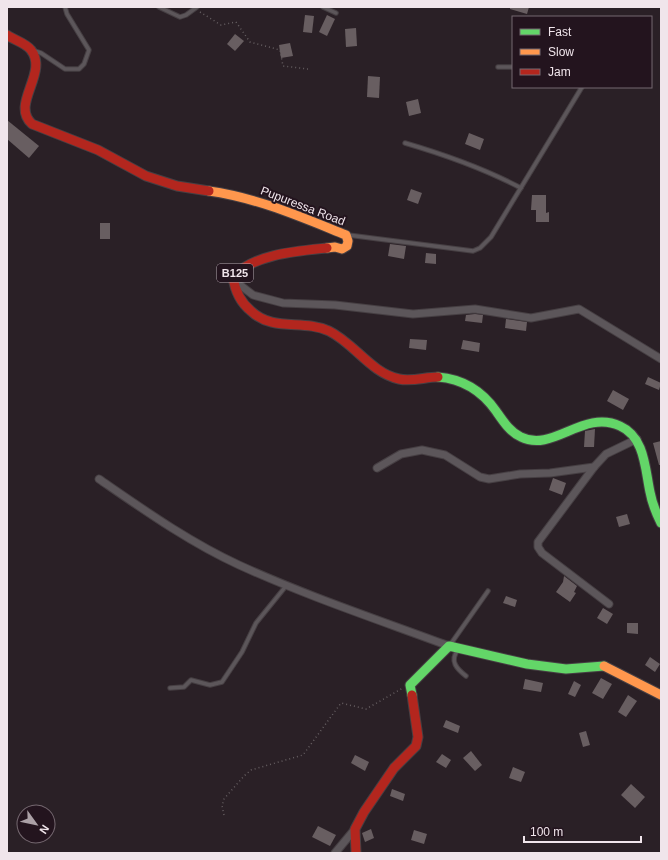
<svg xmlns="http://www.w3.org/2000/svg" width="668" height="860" font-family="Arial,sans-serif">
	<rect width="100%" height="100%" fill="#2a2026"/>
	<!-- building -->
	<g fill="#685e61">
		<path d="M510,7H529L527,14L510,9Z"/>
		<path d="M305,15L314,16L312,33L303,32Z"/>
		<path d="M327,15L335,19L327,36L319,32Z"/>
		<path d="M356,28L357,46L346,47L345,29Z"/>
		<path d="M235,34L244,41L235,51L227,44Z"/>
		<path d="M290,43L293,56L281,58L279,45Z"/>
		<path d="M368,76L380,77L379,98L367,97Z"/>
		<path d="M418,99L421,113L409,116L406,102Z"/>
		<path d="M7,120L39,146L29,158L7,139Z"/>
		<path d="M469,133L484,139L480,150L465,144Z"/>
		<path d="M411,189L422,193L418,204L407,200Z"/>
		<path d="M532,195H546V213L549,212V222H536V210H531Z"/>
		<rect x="100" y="223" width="10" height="16"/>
		<path d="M390,244L406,246L404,259L388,256Z"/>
		<path d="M426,253L436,254V264L425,263Z"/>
		<path d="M475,314L483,315L482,323L465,321L466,315Z"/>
		<path d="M506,319L527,322L526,331L505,328Z"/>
		<path d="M410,339L427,340L426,350L409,348Z"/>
		<path d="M463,340L480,343L479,352L461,349Z"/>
		<path d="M648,377L661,383L659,390L645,384Z"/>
		<path d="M613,390L629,399L623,410L607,401Z"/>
		<path d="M595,429L594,447H584L585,431Z"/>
		<path d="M661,441V465H659L653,443Z"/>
		<path d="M553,478L566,483L562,495L549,490Z"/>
		<path d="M627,514L630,524L619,527L616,517Z"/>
		<path d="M564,576L577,586L574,592L576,593L570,602L556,592L563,582Z"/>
		<path d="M506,596L517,600L515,607L503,603Z"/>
		<path d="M603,608L613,614L607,624L597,618Z"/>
		<path d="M627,623H638V634L627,633Z"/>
		<path d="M650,657L660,664L655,672L645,665Z"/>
		<path d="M601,678L612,684L603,699L592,693Z"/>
		<path d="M525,679L543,683L541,692L523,689Z"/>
		<path d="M574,681L581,685L575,697L568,694Z"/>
		<path d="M628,695L637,701L626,717L618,712Z"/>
		<path d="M446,720L460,726L458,733L443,727Z"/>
		<path d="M586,731L590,745L583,747L579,733Z"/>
		<path d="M471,751L482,765L475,771L463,758Z"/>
		<path d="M442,754L451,760L446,768L436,762Z"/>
		<path d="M355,755L369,762L365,771L351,763Z"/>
		<path d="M513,767L525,772L521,782L509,778Z"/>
		<path d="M631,784L645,797L635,808L621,795Z"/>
		<path d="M392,789L405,794L403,801L390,796Z"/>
		<path d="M318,826L336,835L330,846L312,837Z"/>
		<path d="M371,829L374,838L365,842L362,833Z"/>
		<path d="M414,830L427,834L424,844L411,840Z"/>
	</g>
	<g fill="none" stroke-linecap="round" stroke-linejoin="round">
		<!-- lane casing -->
		<g stroke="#463f43" stroke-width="5.5">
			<g id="lane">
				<path d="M159,7L180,17L186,15L197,7"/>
				<path d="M323,7L336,13"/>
				<path d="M35,51L41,53L65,69H79L84,64L89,50L67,14L65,7"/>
				<path d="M498,67H513"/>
				<path d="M405,143C446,155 483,168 521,188"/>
				<path d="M348,235L473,251L480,248L491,237L582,87"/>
				<path d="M450,645L488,591"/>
				<path d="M458,650C449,661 457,669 466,676"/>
				<path d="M170,688L184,687L191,680L210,685L222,682L242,652L256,623L286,586"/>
			</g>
		</g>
		<!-- street casing -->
		<g stroke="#463f43" stroke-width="9">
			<g id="street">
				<path d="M235,279L240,285L253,295L283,303L335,305L413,314L475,309L531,318L579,309L661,359"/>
				<path d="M377,468L401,454L422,450L445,455L480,477L489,479L520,474L550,473L594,467"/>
				<path d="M99,479C144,510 189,542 239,565C307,596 379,620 449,646"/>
				<path d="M609,604L542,553L538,547V542L594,467L606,454L637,439"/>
				<path d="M335,853L355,829"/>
			</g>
		</g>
		<!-- fast casing -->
		<g stroke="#463f43" stroke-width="11">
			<g id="fast">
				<path d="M438,377C463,379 482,391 496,411C503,421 510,432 521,437C553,453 583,409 620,426C645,437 645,469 650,492C652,503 656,513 661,523"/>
				<path d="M412,695L410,685L449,646L527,664L566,669L604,666"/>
			</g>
		</g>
		<!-- slow casing -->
		<g stroke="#463f43" stroke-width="11">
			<g id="slow">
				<path d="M209,191C258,198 301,217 346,235L348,241L347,246L342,249L335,247L327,248"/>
				<path d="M604,666L661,695"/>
			</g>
		</g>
		<!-- jam casing -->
		<g stroke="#463f43" stroke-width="11">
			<g id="jam">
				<path d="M7,35C14,40 26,43 31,50C49,73 10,104 32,124L98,150L146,176L177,186L209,191"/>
				<path d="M327,248C298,251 253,254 233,277C235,291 240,302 251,311C273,332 303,319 329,331C354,343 371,373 399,379C412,382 425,377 438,377"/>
				<path d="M356,853L355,829L364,812L394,768L416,746L418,737L412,695"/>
			</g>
		</g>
		<!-- path -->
		<g stroke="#665f62" stroke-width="1.5" stroke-dasharray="1 3" stroke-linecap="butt">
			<path d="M200,12L221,25L236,22L250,42L280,50L283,66L308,69"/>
			<path d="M224,815L222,806L224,799L244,776L251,770L303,755L341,703L366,709L403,688"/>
		</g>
		<!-- lane -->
		<use href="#lane" stroke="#5c565a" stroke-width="3.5"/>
		<!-- street -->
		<use href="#street" stroke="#5c565a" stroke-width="7"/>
		<!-- fast -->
		<use href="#fast" stroke="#63d668" stroke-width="9"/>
		<!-- slow -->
		<use href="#slow" stroke="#ff974d" stroke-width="9"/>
		<!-- jam -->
		<use href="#jam" stroke="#b3261e" stroke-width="9"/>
	</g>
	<g text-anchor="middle" stroke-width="4" stroke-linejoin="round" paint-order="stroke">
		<!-- shield labels -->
		<rect fill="#23141e" stroke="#b2a6ae" stroke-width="1" x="217" y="264" width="36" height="18" rx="3"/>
		<g font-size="11" font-weight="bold" fill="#f0e5eb">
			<text x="235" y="277">B125</text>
		</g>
		<!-- street labels -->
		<g font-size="12" fill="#f0e5eb" stroke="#23141e">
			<text transform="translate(303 206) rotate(21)" y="4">Pupuressa Road</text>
		</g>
	</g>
	<!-- border -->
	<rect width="668" height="860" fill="none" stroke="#f0e5eb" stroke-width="16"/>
	<!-- legend -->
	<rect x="512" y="16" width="140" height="72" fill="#23141e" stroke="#756870"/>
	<rect x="520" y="29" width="20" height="6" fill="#63d668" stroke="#756870"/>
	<text x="548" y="36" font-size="12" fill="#f0e5eb">Fast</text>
	<rect x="520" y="49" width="20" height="6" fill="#ff974d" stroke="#756870"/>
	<text x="548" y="56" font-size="12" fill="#f0e5eb">Slow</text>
	<rect x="520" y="69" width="20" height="6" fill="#b3261e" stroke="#756870"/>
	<text x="548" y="76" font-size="12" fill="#f0e5eb">Jam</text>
	<!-- north arrow -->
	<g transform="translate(36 824) rotate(123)"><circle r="19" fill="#23141e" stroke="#756870"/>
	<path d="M0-3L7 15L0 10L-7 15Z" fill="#aba0a6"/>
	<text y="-6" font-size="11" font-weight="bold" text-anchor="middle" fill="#f0e5eb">N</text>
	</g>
	<!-- scale -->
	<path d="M524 836v6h117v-6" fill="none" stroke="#f0e5eb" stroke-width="2"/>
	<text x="530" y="836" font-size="12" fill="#f0e5eb" stroke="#23141e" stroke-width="3" paint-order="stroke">100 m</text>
</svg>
